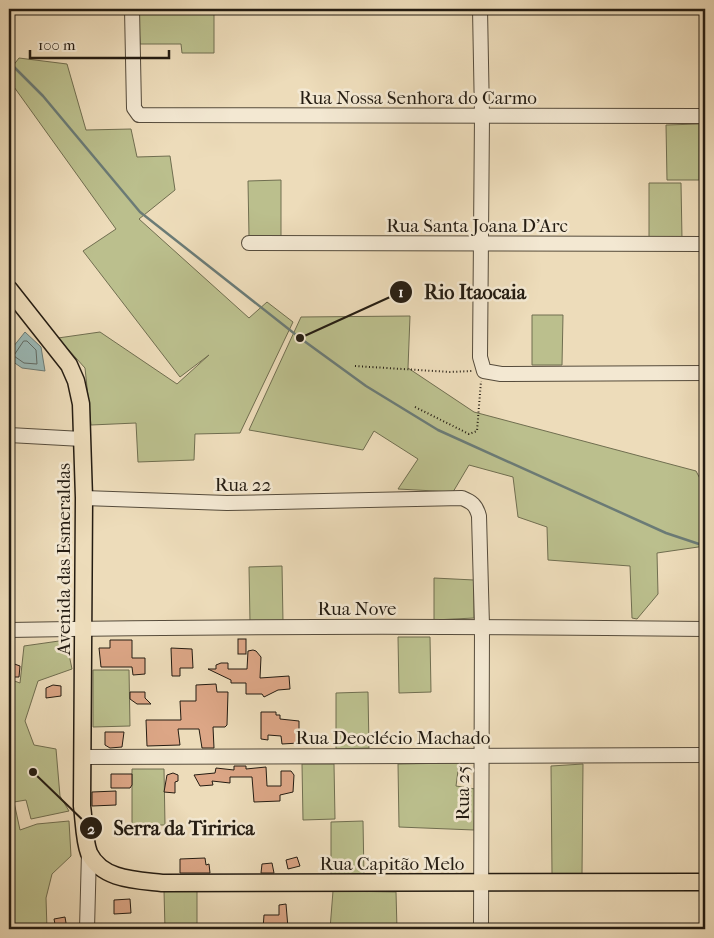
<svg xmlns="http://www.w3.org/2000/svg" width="714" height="938" font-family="'IM FELL French Canon',serif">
	<rect width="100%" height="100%" fill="#eddcba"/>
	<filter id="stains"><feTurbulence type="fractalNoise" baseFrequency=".004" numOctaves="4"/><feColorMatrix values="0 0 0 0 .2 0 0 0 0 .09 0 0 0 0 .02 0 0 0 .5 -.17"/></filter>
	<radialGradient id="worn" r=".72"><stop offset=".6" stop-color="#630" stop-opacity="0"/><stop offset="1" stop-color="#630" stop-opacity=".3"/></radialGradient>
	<!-- green -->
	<g fill="#bbbf8d" stroke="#706e50">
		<path d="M138,9H214V53H182L181,44H140Z"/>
		<path d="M19,58L67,64L86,130L131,129L137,157L170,156L175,190L139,219L249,318L267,302L293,322L240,433L195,434L194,460L138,462L136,423L91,425L85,368L58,338L100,332L177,384L209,355L180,377L83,251L116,229L9,80V71Z"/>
		<path d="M699,124V180H667L666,125Z"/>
		<path d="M281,180V236L249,237L248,181Z"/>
		<path d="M649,183H681L682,239H649Z"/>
		<path d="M532,315H563L562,365H532Z"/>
		<path d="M410,316L408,368L474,412L696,471L705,488V546L657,553L658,594L637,619L632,618L630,566L548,560L547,527L518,517L513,477L469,465L453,492L398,489L418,459L374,431L363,450L249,430L301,317Z"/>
		<path d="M282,566L283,622H250L249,567Z"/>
		<path d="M434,578L474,580V618L434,620Z"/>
		<path d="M398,637H430L431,692L399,693Z"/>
		<path d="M66,640L72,669L38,681L25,721L34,745L56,749L60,796L69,811L31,819L26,800L14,802L20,830L37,824L69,821L71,856L52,874L46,898L47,929H9V679L20,683L24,646Z"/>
		<path d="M93,670H129L130,726L93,727Z"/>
		<path d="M368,692L369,748L336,749V693Z"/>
		<path d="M459,763L456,786L475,789L474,830L399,827L398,764Z"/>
		<path d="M302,764H334L335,819L303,820Z"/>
		<path d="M583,764L582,874H552L551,766Z"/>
		<path d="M132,769H164L165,825H132Z"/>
		<path d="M363,821L364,877L331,878V822Z"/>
		<path d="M164,891H197V929H165Z"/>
		<path d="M333,891L396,892L397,929H330Z"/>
	</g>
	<!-- water -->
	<path fill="#9bbab8" stroke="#6b7b76" d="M25,332L41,347L45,371L22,368L9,359V352Z"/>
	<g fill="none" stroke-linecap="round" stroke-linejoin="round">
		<!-- shore -->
		<path stroke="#606b65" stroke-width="1" d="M24,341H27L36,350L37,364L24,363L14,356Z"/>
		<!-- stream -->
		<path stroke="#6b7b76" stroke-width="2.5" d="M9,62L43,96L140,212L300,338L366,386L438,430L666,533L705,546"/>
	</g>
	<!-- building -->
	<g fill="#dca686" stroke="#241c12">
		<rect x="238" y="639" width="8" height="15"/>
		<path d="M110,640H132V658H145V674L133,675L132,667H101L99,648H110Z"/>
		<path d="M171,648L192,649L193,668H180V676H172Z"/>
		<path d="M253,650L256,651L261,657L260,678L289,676L290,689L278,690L264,697L262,694H246V683H231V680L208,669H216V665L221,663H228V669H247L248,651Z"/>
		<path d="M9,662L20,666L19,677H9Z"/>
		<path d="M216,684L217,692H228L227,725L225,727H213L214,748H202L199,729H178L180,745L147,746L146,720H181L180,701H196V685Z"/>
		<path d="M53,685L61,686V696L46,698V688Z"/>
		<path d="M130,692H145V698L151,704H137L130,699Z"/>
		<path d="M261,712H276V715H280V719L299,721V743L282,744L281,736L268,735V740L261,739Z"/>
		<path d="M105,732H124L122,747L110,748L105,745Z"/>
		<path d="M234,766H246V769L266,767L267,786H281V771H291L294,775L293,792L280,795V801L254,802L252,777H230V783L212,781L213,785L200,786L194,775L215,773L216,768L234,770Z"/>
		<path d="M173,773L178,775V781L175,782V793L164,792L167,775Z"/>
		<path d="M111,774H132V785L130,788H111Z"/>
		<path d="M116,791V805L92,806V792Z"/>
		<path d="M297,857L300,866L288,869L286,860Z"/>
		<path d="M205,858L206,865L209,864L210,873H180V859Z"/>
		<path d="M272,863L274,873H261L262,864Z"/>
		<path d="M130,899L131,913L114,914V900Z"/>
		<path d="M286,904L288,928L263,929L264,915H279V905Z"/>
		<path d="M65,917L67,929H56L54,919Z"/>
	</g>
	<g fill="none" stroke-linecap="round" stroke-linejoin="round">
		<!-- minor casing -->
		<g stroke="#564c3c" stroke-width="16">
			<g id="minor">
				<path d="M132,9L134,108L139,115L705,116"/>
				<path d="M480,9L482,116L480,357L484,371L501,374L705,373"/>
				<path d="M249,243L705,244"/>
				<path d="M9,435L82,439"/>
				<path d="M84,498L227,503L462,498C472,502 476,505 479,516L482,626L481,929"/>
				<path d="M9,630C241,626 473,626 705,629"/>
				<path d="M82,757L705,755"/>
				<path d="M87,929L89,852"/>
			</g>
		</g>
		<!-- major casing -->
		<g stroke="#241c12" stroke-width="19">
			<path id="major" d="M9,289L69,365L76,381L81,404L84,498L82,806C84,820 84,840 89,853C102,880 136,880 162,883L705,882"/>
		</g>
		<!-- path -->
		<g stroke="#241c12" stroke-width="2" stroke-dasharray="1 2.5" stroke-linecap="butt">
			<path d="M355,366L450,372L472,371"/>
			<path d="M415,407L469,434L477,431L481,381"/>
		</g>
		<!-- minor -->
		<use href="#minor" stroke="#f3e8d2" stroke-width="14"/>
		<!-- major -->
		<use href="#major" stroke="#eddcba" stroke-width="16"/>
	</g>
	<g text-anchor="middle" stroke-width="5" stroke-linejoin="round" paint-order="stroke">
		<!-- street labels -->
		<g font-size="19" fill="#241c12" stroke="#f3e8d2">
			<text x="418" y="104">Rua Nossa Senhora do Carmo</text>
			<text x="477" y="232">Rua Santa Joana D'Arc</text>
			<text x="243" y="491">Rua 22</text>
			<text transform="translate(63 559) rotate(-90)" y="7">Avenida das Esmeraldas</text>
			<text x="357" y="615">Rua Nove</text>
			<text x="393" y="744">Rua Deoclécio Machado</text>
			<text transform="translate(462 793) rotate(-90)" y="7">Rua 25</text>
			<text x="392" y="870">Rua Capitão Melo</text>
		</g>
	</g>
	<!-- callouts -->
	<path fill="none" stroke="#241c12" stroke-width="2" d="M300 338L401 292M33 772L91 828"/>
	<g fill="#241c12" stroke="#f3e8d2" stroke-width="2">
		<circle cx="300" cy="338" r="5"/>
		<circle cx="33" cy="772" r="5"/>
		<circle cx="401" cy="292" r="12"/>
		<circle cx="91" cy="828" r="12"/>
	</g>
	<g font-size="15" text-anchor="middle" font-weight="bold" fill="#fff">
		<text x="401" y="297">1</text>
		<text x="91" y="834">2</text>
	</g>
	<g font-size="20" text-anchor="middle" font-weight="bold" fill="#241c12" stroke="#f3e8d2" stroke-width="5" stroke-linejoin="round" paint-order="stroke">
		<text x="475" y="299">Rio Itaocaia</text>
		<text x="184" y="835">Serra da Tiririca</text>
	</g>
	<!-- margin -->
	<rect width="714" height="938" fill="none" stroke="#eddcba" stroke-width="30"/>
	<rect x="10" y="10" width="694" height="918" fill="none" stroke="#241c12" stroke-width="2.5"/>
	<rect x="15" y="15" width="684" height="908" fill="none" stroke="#241c12"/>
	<!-- scale -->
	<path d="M30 50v8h139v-8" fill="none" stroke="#241c12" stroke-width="2.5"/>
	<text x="38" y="50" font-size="15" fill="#241c12" stroke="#f3e8d2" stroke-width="4" paint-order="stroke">100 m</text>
	<rect width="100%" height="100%" filter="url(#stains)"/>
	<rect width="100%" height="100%" fill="url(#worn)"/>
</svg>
